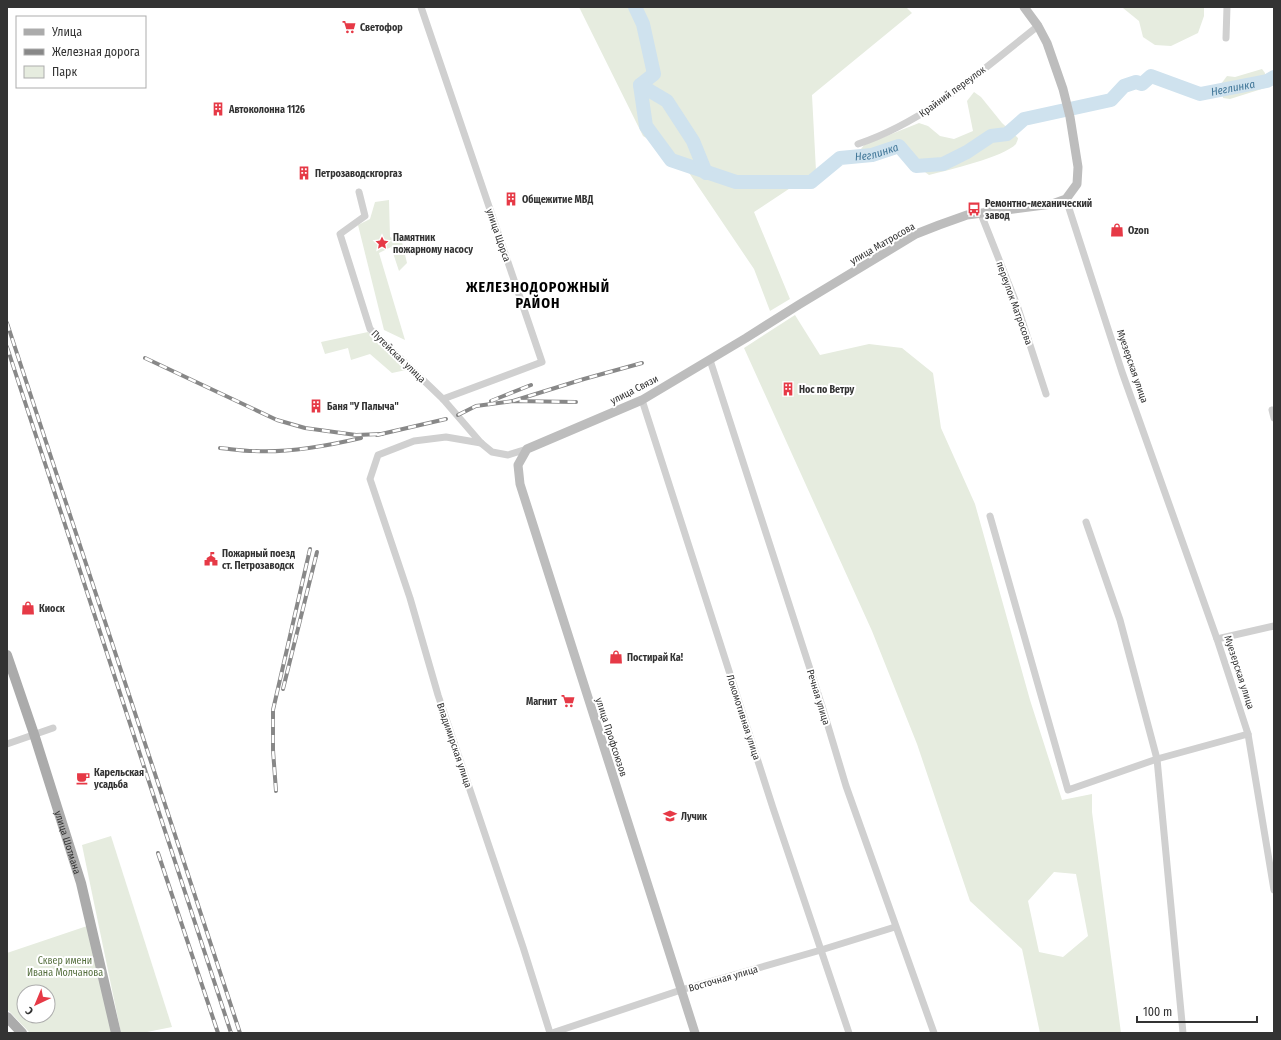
<svg xmlns="http://www.w3.org/2000/svg" width="1281" height="1040" font-family="'Fira Sans Condensed',sans-serif">
	<rect width="100%" height="100%" fill="#fff"/>
	<!-- green -->
	<g fill="#e6ecdf" fill-rule="evenodd">
		<path d="M579,7H906L912,13L812,95L816,171L754,212L790,299L770,311L754,269L679,158L643,136Z"/>
		<path d="M1118,7H1204V16L1198,33L1171,46L1155,45L1143,37L1139,21L1123,8Z"/>
		<path d="M1262,69L1265,73V88L1230,99L1223,98L1221,84L1227,76L1235,77Z"/>
		<path d="M974,92L981,97L1002,123L1018,138C1018,140 1016,143 1016,144C1004,157 948,170 929,175L925,172L912,154L901,142L866,154L861,149L864,145L919,123L928,126L940,136L954,139L973,131L967,101Z"/>
		<path d="M389,200L390,237L402,242L407,263L399,271L391,247L379,253L405,340L384,330L358,225L370,219L375,202Z"/>
		<path d="M795,315L820,355L869,344L902,348L933,373L941,428L975,504L1030,700L1062,800L1092,794V812L1121,1033H1040L1022,949L970,901L917,744L872,631L744,348ZM1054,872L1076,874L1088,936L1063,957L1039,952L1028,901Z"/>
		<path d="M368,332L406,370L392,373L370,354L351,360L348,348L325,354L321,342Z"/>
		<path d="M111,836L172,1027L142,1033H121L82,845Z"/>
		<path d="M87,926L113,1033H30L7,1009V953ZM24,992H48V1016H24Z"/>
	</g>
	<g fill="none" stroke-linecap="round" stroke-linejoin="round">
		<!-- river -->
		<g stroke="#cfe2ee" stroke-width="14">
			<path id="s1" d="M635,7L643,24L654,74L640,85L646,126L671,160L736,182H811L840,158L872,155L899,146L916,166L943,164L967,152L991,136L1007,134L1024,119L1111,100L1124,86L1136,82L1142,84L1151,76L1200,94L1267,81L1274,77"/>
			<path d="M640,85L667,101L693,141L706,173"/>
		</g>
		<!-- street -->
		<g stroke="#d0d0d0" stroke-width="7">
			<path d="M421,7L542,362L443,399"/>
			<path d="M1226,38L1227,7"/>
			<path d="M858,144C927,121 982,70 1038,26"/>
			<path d="M359,192L365,216L340,234L370,329L443,399L481,443L492,452L508,455L527,449"/>
			<path d="M1066,199L1122,372L1217,639L1248,734L1274,890"/>
			<path d="M981,214L1017,305L1046,394"/>
			<path d="M710,360L822,706L846,786L934,1033"/>
			<path d="M642,400L773,808L849,1033"/>
			<path d="M1272,410L1274,418"/>
			<path d="M481,443L446,437L414,441L378,455L370,479L410,598L438,695L523,947L550,1033"/>
			<path d="M990,516L1068,790L1157,759L1248,734"/>
			<path d="M1086,522L1120,620L1157,759L1183,1033"/>
			<path d="M1217,639L1274,626"/>
			<path d="M7,744L53,728"/>
			<path d="M552,1033L681,990L821,950L895,927"/>
		</g>
		<!-- secondary -->
		<path stroke="#bdbdbd" stroke-width="9" d="M695,1033L520,484L518,465L527,449L642,400L746,338L800,304L916,234L939,225L967,215L1052,204L1066,199L1077,184L1078,167L1070,117L1063,89L1047,43L1038,26L1024,7"/>
		<!-- primary -->
		<g stroke="#ababab" stroke-width="10">
			<path id="s2" d="M7,655L34,734L81,883L116,1033"/>
			<path d="M7,1017L22,1033"/>
		</g>
		<!-- rail casing -->
		<g stroke="#888" stroke-width="4">
			<g id="rail">
				<path d="M7,323L240,1033"/>
				<path d="M7,347L231,1033"/>
				<path d="M145,358L277,420L305,428L356,435L382,434"/>
				<path d="M491,401L531,385"/>
				<path d="M513,401L584,379L642,363"/>
				<path d="M458,415L476,406L513,401L576,402"/>
				<path d="M377,435L446,419"/>
				<path d="M220,448C231,449 243,451 254,451C289,453 327,446 361,438"/>
				<path d="M283,689L317,552"/>
				<path d="M276,791L273,750V710L310,549"/>
				<path d="M158,853L218,1033"/>
			</g>
		</g>
		<!-- rail -->
		<use href="#rail" stroke="#fff" stroke-width="2.5" stroke-dasharray="8" stroke-linecap="butt"/>
	</g>
	<!-- icons -->
	<defs>
		<g id="supermarket-bare" transform="scale(1.08)"><path d="M-6-5.5h2.5l.6 2H6L4.5 2H-2.5L-4.4-4H-6ZM-1.5 3.2a1.3 1.3 0 1 0 .1 0ZM3 3.2a1.3 1.3 0 1 0 .1 0Z" fill="#e63946" stroke="#fff" stroke-width="2.5" paint-order="stroke"/></g>
		<g id="building-bare" transform="scale(1.08)"><path d="M-4-6H4V6H1V3H-1V6H-4ZM-2.5-4.3h1.7v1.8h-1.7ZM.8-4.3h1.7v1.8H.8ZM-2.5-1h1.7V.8h-1.7ZM.8-1h1.7V.8H.8Z" fill="#e63946" stroke="#fff" stroke-width="2.5" paint-order="stroke"/></g>
		<g id="bus-bare" transform="scale(1.08)"><path d="M-5-6H5V4H4V6H2V4H-2V6H-4V4H-5ZM-3.5-4V0h7V-4ZM-3.5 1.2v1.5H-2V1.2ZM2 1.2v1.5H3.5V1.2Z" fill="#e63946" stroke="#fff" stroke-width="2.5" paint-order="stroke"/></g>
		<g id="shop-bare" transform="scale(1.08)"><path d="M-5-2.5h2.3a2.7 3.5 0 0 1 5.4 0H5L5.5 6h-11ZM-1.5-2.5h3a1.5 2.3 0 0 0-3 0Z" fill="#e63946" stroke="#fff" stroke-width="2.5" paint-order="stroke"/></g>
		<g id="sight-bare" transform="scale(1.08)"><path d="M0-6L1.8-2.2L6-1.7L2.9 1.2L3.7 5.4L0 3.3L-3.7 5.4L-2.9 1.2L-6-1.7L-1.8-2.2Z" fill="#e63946" stroke="#fff" stroke-width="2.5" paint-order="stroke"/></g>
		<g id="civic-bare" transform="scale(1.08)"><path d="M-.6-6.5H3V-4.5H.6V-3L4-1V1h2V6H-6V1h2V-1L-.6-3ZM-1.2 2.5V6h2.4V2.5Z" fill="#e63946" stroke="#fff" stroke-width="2.5" paint-order="stroke"/></g>
		<g id="cafe-bare" transform="scale(1.08)"><path d="M-5.5-4.5H6V0H3Q3 3.5 0 3.5H-2.5Q-5.5 3.5-5.5 0ZM3-3.2v2h1.7v-2ZM-6 4.5H4V6H-6Z" fill="#e63946" stroke="#fff" stroke-width="2.5" paint-order="stroke"/></g>
		<g id="school-bare" transform="scale(1.08)"><path d="M0-5L7-2L0 1L-7-2ZM-4 1L0 2.5L4 1V4Q0 6-4 4Z" fill="#e63946" stroke="#fff" stroke-width="2.5" paint-order="stroke"/></g>
	</defs>
	<g fill-rule="evenodd">
		<use href="#supermarket-bare" x="349" y="27"/>
		<use href="#building-bare" x="218" y="109"/>
		<use href="#building-bare" x="304" y="173"/>
		<use href="#building-bare" x="511" y="199"/>
		<use href="#bus-bare" x="974" y="209"/>
		<use href="#shop-bare" x="1117" y="230"/>
		<use href="#sight-bare" x="382" y="243"/>
		<use href="#building-bare" x="788" y="389"/>
		<use href="#building-bare" x="316" y="406"/>
		<use href="#civic-bare" x="211" y="559"/>
		<use href="#shop-bare" x="28" y="608"/>
		<use href="#shop-bare" x="616" y="657"/>
		<use href="#supermarket-bare" x="568" y="701"/>
		<use href="#cafe-bare" x="83" y="778"/>
		<use href="#school-bare" x="670" y="816"/>
	</g>
	<g text-anchor="middle" stroke-width="4" stroke-linejoin="round" paint-order="stroke">
		<!-- poi labels -->
		<g font-size="10" font-weight="bold" fill="#333" stroke="#fff" text-anchor="start">
			<text x="360" y="31">Светофор</text>
			<text x="229" y="113">Автоколонна 1126</text>
			<text x="315" y="177">Петрозаводскгоргаз</text>
			<text x="522" y="203">Общежитие МВД</text>
			<text x="985" y="207">Ремонтно-механический<tspan x="985" dy="12">завод</tspan></text>
			<text x="1128" y="234">Ozon</text>
			<text x="393" y="241">Памятник<tspan x="393" dy="12">пожарному насосу</tspan></text>
			<text x="799" y="393">Нос по Ветру</text>
			<text x="327" y="410">Баня "У Палыча"</text>
			<text x="222" y="557">Пожарный поезд<tspan x="222" dy="12">ст. Петрозаводск</tspan></text>
			<text x="39" y="612">Киоск</text>
			<text x="627" y="661">Постирай Ка!</text>
			<text x="557" y="705" text-anchor="end">Магнит</text>
			<text x="94" y="776">Карельская<tspan x="94" dy="12">усадьба</tspan></text>
			<text x="681" y="820">Лучик</text>
		</g>
		<!-- street labels -->
		<g font-size="10" fill="#333" stroke="#fff">
			<text transform="translate(952 91) rotate(-36)" y="4">Крайний переулок</text>
			<text transform="translate(499 235) rotate(71)" y="4">улица Щорса</text>
			<text transform="translate(882 243) rotate(-30)" y="4">улица Матросова</text>
			<text transform="translate(1015 303) rotate(70)" y="4">переулок Матросова</text>
			<text transform="translate(399 356) rotate(44)" y="4">Путейская улица</text>
			<text transform="translate(1133 366) rotate(71)" y="4">Муезерская улица</text>
			<text transform="translate(634 389) rotate(-27)" y="4">улица Связи</text>
			<text transform="translate(1240 672) rotate(72)" y="4">Муезерская улица</text>
			<text transform="translate(819 697) rotate(73)" y="4">Речная улица</text>
			<text transform="translate(744 717) rotate(72)" y="4">Локомотивная улица</text>
			<text transform="translate(612 737) rotate(72)" y="4">улица Профсоюзов</text>
			<text transform="translate(455 745) rotate(71)" y="4">Владимирская улица</text>
			<text dy="4" stroke="none"><textPath href="#s2" startOffset="197">улица Шотмана</textPath></text>
			<text transform="translate(723 978) rotate(-16)" y="4">Восточная улица</text>
		</g>
		<!-- park labels -->
		<g font-size="10" fill="#56703f" stroke="#fff">
			<text x="65" y="964">Сквер имени<tspan x="65" dy="12">Ивана Молчанова</tspan></text>
		</g>
		<!-- water labels -->
		<g font-size="11" font-style="italic" fill="#3f7597" stroke="#fff">
			<text dy="4" stroke="none"><textPath href="#s1" startOffset="786">Неглинка</textPath></text>
			<text dy="4" stroke="none"><textPath href="#s1" startOffset="390">Неглинка</textPath></text>
		</g>
		<!-- district labels -->
		<g font-size="14" font-weight="bold" letter-spacing="1" fill="#000" stroke="#fff">
			<text x="538" y="292">ЖЕЛЕЗНОДОРОЖНЫЙ<tspan x="538" dy="16">РАЙОН</tspan></text>
		</g>
	</g>
	<!-- border -->
	<rect width="1281" height="1040" fill="none" stroke="#333333" stroke-width="16"/>
	<!-- legend -->
	<rect x="16" y="16" width="130" height="72" fill="#ffffff" stroke="#adadad"/>
	<rect x="24" y="29" width="20" height="6" fill="#ababab" stroke="#adadad"/>
	<text x="52" y="36" font-size="12" fill="#333333">Улица</text>
	<rect x="24" y="49" width="20" height="6" fill="#888888" stroke="#adadad"/>
	<text x="52" y="56" font-size="12" fill="#333333">Железная дорога</text>
	<rect x="24" y="66" width="20" height="12" fill="#e6ecdf" stroke="#adadad"/>
	<text x="52" y="76" font-size="12" fill="#333333">Парк</text>
	<!-- north arrow -->
	<g transform="translate(36 1004) rotate(224)"><circle r="19" fill="#ffffff" stroke="#adadad"/>
	<path d="M0-3L7 15L0 10L-7 15Z" fill="#e63946"/>
	<text y="-6" font-size="11" font-weight="bold" text-anchor="middle" fill="#333333">С</text>
	</g>
	<!-- scale -->
	<path d="M1137 1016v6h120v-6" fill="none" stroke="#333333" stroke-width="2"/>
	<text x="1143" y="1016" font-size="12" fill="#333333" stroke="#ffffff" stroke-width="3" paint-order="stroke">100 m</text>
</svg>
